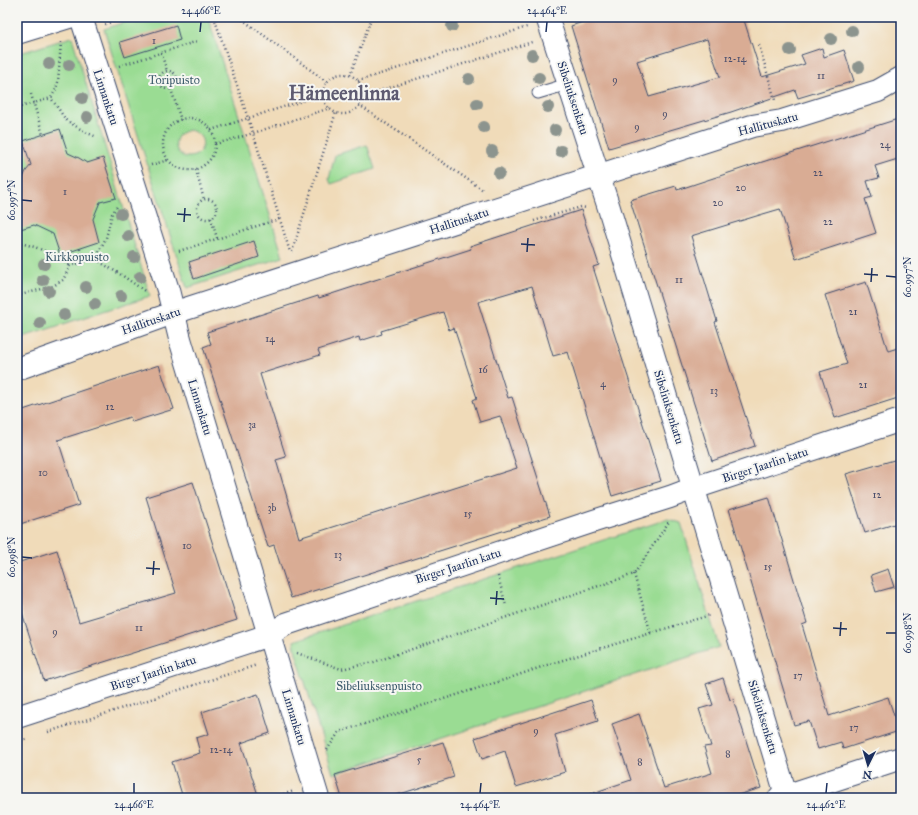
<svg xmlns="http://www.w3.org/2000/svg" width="918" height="815" font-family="'IM FELL Great Primer',serif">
	<rect width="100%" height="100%" fill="#f6f6f2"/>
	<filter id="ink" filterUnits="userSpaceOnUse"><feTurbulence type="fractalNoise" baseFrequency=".025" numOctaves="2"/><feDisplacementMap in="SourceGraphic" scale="8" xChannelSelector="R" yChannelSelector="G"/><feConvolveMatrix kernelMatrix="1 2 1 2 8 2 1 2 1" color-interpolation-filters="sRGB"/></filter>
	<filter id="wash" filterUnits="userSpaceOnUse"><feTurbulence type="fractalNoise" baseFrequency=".012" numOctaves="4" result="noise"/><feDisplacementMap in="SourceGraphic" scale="16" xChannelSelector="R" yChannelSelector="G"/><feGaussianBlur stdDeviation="0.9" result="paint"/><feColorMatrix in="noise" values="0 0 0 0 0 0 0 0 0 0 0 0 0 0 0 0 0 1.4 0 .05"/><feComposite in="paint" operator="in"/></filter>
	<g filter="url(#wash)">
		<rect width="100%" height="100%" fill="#f0dbb9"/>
		<!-- green -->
		<g fill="#9adc93" stroke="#5a8678" fill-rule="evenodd">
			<path d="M140,17H208L283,257L187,288L104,29ZM189,130C199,132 206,140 201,150C200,153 197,155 194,156C176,163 166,135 189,130Z"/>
			<path d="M72,37L150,296L17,339V54Z"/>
			<path d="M367,145L375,169L331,184L329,179L335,155Z"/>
			<path d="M668,519L681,523L719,647L333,774L296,653L294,641Z"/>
		</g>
		<g id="blocks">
			<!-- building -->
			<g fill="#d9ac94" fill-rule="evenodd">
				<path d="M597,17H743L762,77L805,64L801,55L822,48L824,57L844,50L854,81L798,98L795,90L731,112L609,148L571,26ZM707,39L720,77L649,97L637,61Z"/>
				<path d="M176,25L180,40L125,57L120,42Z"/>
				<path d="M901,118V158L875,166L879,178L867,181L872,197L865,199L876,233L796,259L780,209L763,214L691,236L717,321L715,322L755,446L712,461L630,200L676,186L677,190L756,164Z"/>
				<path d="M60,129L68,153L79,158L87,163L103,158L116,198L100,202L93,219L99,242L60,255L53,234L34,225L17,230V184L21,183L26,171L31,165L23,141Z"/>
				<path d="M581,210L599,265L593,267L661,481L612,496L568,352L553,356L532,286L478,302L508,398L512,397L550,516L291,598L274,545L268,547L203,347L211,344L207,332L318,296L319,298L471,249L470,246ZM443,312L449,330L454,328L477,398L473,400L480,422L500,416L517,468L299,538L276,460L286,457L260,374L320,355L318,350L359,337L360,341L382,334L381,331Z"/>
				<path d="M254,241L259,257L194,279L189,262Z"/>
				<path d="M866,282L888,351L901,347V397L835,418L820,372L847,364L825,295Z"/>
				<path d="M159,365L174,409L132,422L130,417L58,440L79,505L17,525V412Z"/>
				<path d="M901,458V522L865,533L846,474Z"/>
				<path d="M193,482L237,620L44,681L17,597V563L57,550L79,622L176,593L146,497Z"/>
				<path d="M769,497L807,623L802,625L829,716L888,697L899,731L843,749L841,742L818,749L809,721L794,725L729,509Z"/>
				<path d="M888,569L894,587L876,592L871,575Z"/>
				<path d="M723,678L730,700L733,699L761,788L728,798H587V795L631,780L612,724L639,714L664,788L712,773L704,747L711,746L699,709L713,705L706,684Z"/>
				<path d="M258,694L270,733L241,743L259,798H183L172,762L200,753L196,738L209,734L202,712Z"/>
				<path d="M591,700L598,721L555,735L565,772L516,787L505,751L482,759L475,738Z"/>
				<path d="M443,742L454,777L387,798H342L335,775Z"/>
			</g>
		</g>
	</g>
	<g filter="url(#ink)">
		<use href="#blocks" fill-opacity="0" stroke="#3b496c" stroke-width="1"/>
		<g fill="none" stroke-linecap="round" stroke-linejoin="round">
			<!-- service casing -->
			<g stroke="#3b496c" stroke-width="13">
				<path id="service" d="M538,93L568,84"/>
			</g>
			<!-- minor casing -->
			<g stroke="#3b496c" stroke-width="24">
				<g id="minor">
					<path d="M81,17L168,290L180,339L318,798"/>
					<path d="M17,33L69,17"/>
					<path d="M17,369L173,313L752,126L782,121L878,91L901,78"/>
					<path d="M17,717L269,635L286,624L594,521L670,497L694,488L901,420"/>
				</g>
			</g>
			<!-- tertiary casing -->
			<g stroke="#3b496c" stroke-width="24">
				<path id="tertiary" d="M547,17L609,208L787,798"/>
			</g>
			<!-- primary casing -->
			<g stroke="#3b496c" stroke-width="24">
				<path id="primary" d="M779,798L901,758"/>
			</g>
			<!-- path -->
			<g stroke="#3b496c" stroke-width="2.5" stroke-dasharray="1 3" stroke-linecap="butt">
				<path d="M214,17L253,133L290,252"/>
				<path d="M239,17L327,82"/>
				<path d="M105,24L128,17"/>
				<path d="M61,42L58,82L56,89L51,98L66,120L85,132L97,137"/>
				<path d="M759,45L775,100"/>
				<path d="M161,53L167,71"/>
				<path d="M119,66L198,41"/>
				<circle cx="168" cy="80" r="9"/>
				<circle cx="343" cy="94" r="20"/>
				<path d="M350,75L372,17"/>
				<path d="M358,81L527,27"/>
				<path d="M171,89L181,120"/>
				<path d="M31,94L43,135"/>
				<path d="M363,96L532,42"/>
				<path d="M359,105L483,190"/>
				<path d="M17,108L51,98"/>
				<circle cx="189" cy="144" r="26"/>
				<path d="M211,130L324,94"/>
				<path d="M17,144L19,128L17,108"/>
				<path d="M215,144L244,136L330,108"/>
				<path d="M151,165L168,160"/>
				<path d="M196,170L204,200"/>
				<circle cx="207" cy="209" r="10"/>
				<path d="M211,218L217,238"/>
				<path d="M534,221L581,207L587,208"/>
				<path d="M17,243C36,245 54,255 70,266"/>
				<path d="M80,249L84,262"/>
				<path d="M179,251L279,219"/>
				<path d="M292,252L336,112"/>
				<path d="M95,259L106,238L112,214L118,205"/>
				<path d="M17,296L53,286L63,280L70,266L95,259L123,276L146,292"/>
				<path d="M634,574L651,634"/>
				<path d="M498,576L506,606"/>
				<path d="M297,653L341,669L374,662L634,574L670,520"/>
				<path d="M48,732L257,665"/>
				<path d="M17,742L26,739"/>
				<path d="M327,750L339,732L504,680L550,664L710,615"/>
				<path d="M272,798L294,791"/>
			</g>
			<!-- service -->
			<use href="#service" stroke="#fff" stroke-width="11"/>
			<!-- minor -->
			<use href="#minor" stroke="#fff" stroke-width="22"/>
			<!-- tertiary -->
			<use href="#tertiary" stroke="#fff" stroke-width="22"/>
			<!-- primary -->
			<use href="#primary" stroke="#fff" stroke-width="22"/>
		</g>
		<!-- trees -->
		<g fill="#8c948e">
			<circle cx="452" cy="26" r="6"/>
			<circle cx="852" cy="31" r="6"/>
			<circle cx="831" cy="39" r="6"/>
			<circle cx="790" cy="50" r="6"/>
			<circle cx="532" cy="55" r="6"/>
			<circle cx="49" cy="64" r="6"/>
			<circle cx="69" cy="65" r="6"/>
			<circle cx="859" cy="67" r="6"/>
			<circle cx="539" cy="78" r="6"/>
			<circle cx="469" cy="79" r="6"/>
			<circle cx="82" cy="98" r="6"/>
			<circle cx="477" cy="104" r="6"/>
			<circle cx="548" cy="107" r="6"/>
			<circle cx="87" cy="117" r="6"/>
			<circle cx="484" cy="127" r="6"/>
			<circle cx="555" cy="130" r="6"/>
			<circle cx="492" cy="151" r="6"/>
			<circle cx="561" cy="151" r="6"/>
			<circle cx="499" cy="173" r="6"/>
			<circle cx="121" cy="214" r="6"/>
			<circle cx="128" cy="236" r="6"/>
			<circle cx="134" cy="257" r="6"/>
			<circle cx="44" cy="264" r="6"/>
			<circle cx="140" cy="277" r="6"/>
			<circle cx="43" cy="280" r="6"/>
			<circle cx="86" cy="287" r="6"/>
			<circle cx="49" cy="291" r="6"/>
			<circle cx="121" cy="296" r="6"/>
			<circle cx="95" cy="304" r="6"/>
			<circle cx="64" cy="315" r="6"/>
			<circle cx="40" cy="323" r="6"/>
		</g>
	</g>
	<!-- ticks -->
	<path fill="none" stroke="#1b2f5e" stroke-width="1.5" d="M200,32L201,22M546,32L547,22M22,200L32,201M177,214L191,215M184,222L185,208M521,244L535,245M527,252L528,238M864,274L878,275M886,276L896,277M871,282L872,268M22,557L32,558M146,568L160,569M153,575L154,561M490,598L504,599M496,605L497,591M833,628L847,629M886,633H896M840,636L841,622M134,793V783M480,793L481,783M826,793L827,783"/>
	<g text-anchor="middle" stroke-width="4" stroke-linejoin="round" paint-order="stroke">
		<!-- number labels -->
		<g font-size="10" fill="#4a4e6c">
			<text x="154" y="44">1</text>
			<text x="735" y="62">12-14</text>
			<text x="821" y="79">11</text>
			<text x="615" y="83">9</text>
			<text x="665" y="117">9</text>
			<text x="637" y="130">9</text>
			<text x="885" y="148">24</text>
			<text x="818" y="176">22</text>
			<text x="741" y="191">20</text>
			<text x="65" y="195">1</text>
			<text x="718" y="206">20</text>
			<text x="828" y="225">22</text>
			<text x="679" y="283">11</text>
			<text x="853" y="315">21</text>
			<text x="270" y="342">14</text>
			<text x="483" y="373">16</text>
			<text x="603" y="387">4</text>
			<text x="863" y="388">21</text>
			<text x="714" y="394">13</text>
			<text x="110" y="410">12</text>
			<text x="252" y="428">3a</text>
			<text x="43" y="476">10</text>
			<text x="877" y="498">12</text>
			<text x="272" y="511">3b</text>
			<text x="468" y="517">15</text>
			<text x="187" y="549">10</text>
			<text x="338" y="558">13</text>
			<text x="768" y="570">15</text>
			<text x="139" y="631">11</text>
			<text x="55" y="635">9</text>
			<text x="798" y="679">17</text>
			<text x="854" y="731">17</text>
			<text x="536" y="734">9</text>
			<text x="221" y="753">12-14</text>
			<text x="728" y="757">8</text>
			<text x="419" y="763">5</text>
			<text x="640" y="765">8</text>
		</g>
		<!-- park labels -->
		<g font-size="12" fill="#3b5a6b" stroke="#f6f6f2">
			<text x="174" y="84">Toripuisto</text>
			<text x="77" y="261">Kirkkopuisto</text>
			<text x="379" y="690">Sibeliuksenpuisto</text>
		</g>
		<!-- street labels -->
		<g font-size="12" fill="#1b2f5e" stroke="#f6f6f2">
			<text transform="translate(106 97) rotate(72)" y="4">Linnankatu</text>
			<text transform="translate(573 98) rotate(72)" y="4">Sibeliuksenkatu</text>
			<text transform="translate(768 124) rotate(-15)" y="4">Hallituskatu</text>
			<text transform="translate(459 221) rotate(-18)" y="4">Hallituskatu</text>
			<text transform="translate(151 321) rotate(-19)" y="4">Hallituskatu</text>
			<text transform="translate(200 407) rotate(73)" y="4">Linnankatu</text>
			<text transform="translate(669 407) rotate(73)" y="4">Sibeliuksenkatu</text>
			<text transform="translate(765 465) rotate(-18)" y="4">Birger Jaarlin katu</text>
			<text transform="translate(458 566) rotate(-18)" y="4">Birger Jaarlin katu</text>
			<text transform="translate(153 673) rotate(-18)" y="4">Birger Jaarlin katu</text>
			<text transform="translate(294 717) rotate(73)" y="4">Linnankatu</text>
			<text transform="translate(763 717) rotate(73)" y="4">Sibeliuksenkatu</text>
		</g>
		<!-- town labels -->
		<g font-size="20" font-weight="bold" fill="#5e5b71" stroke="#f6f6f2">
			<text x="344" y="100">Hämeenlinna</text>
		</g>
	</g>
	<!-- margin -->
	<rect width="918" height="815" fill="none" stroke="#f6f6f2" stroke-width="44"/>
	<!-- north arrow -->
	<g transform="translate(868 765) rotate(185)" stroke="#f6f6f2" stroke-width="3" paint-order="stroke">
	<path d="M0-3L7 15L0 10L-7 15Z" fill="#1b2f5e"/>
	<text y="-6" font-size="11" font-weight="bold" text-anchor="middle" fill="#1b2f5e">N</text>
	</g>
	<rect x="22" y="22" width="874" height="771" fill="none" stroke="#1b2f5e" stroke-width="1.5"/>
	<g font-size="10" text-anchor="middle" fill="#1b2f5e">
		<text x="201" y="14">24.466°E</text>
		<text x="547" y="14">24.464°E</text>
		<text transform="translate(11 200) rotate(-90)" y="4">60.997°N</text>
		<text transform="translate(907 277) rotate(-90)" y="4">60.997°N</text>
		<text transform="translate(11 557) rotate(-90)" y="4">60.998°N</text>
		<text transform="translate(907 633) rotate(-90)" y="4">60.998°N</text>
		<text x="134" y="808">24.466°E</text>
		<text x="480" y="808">24.464°E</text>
		<text x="826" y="808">24.462°E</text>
	</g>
</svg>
